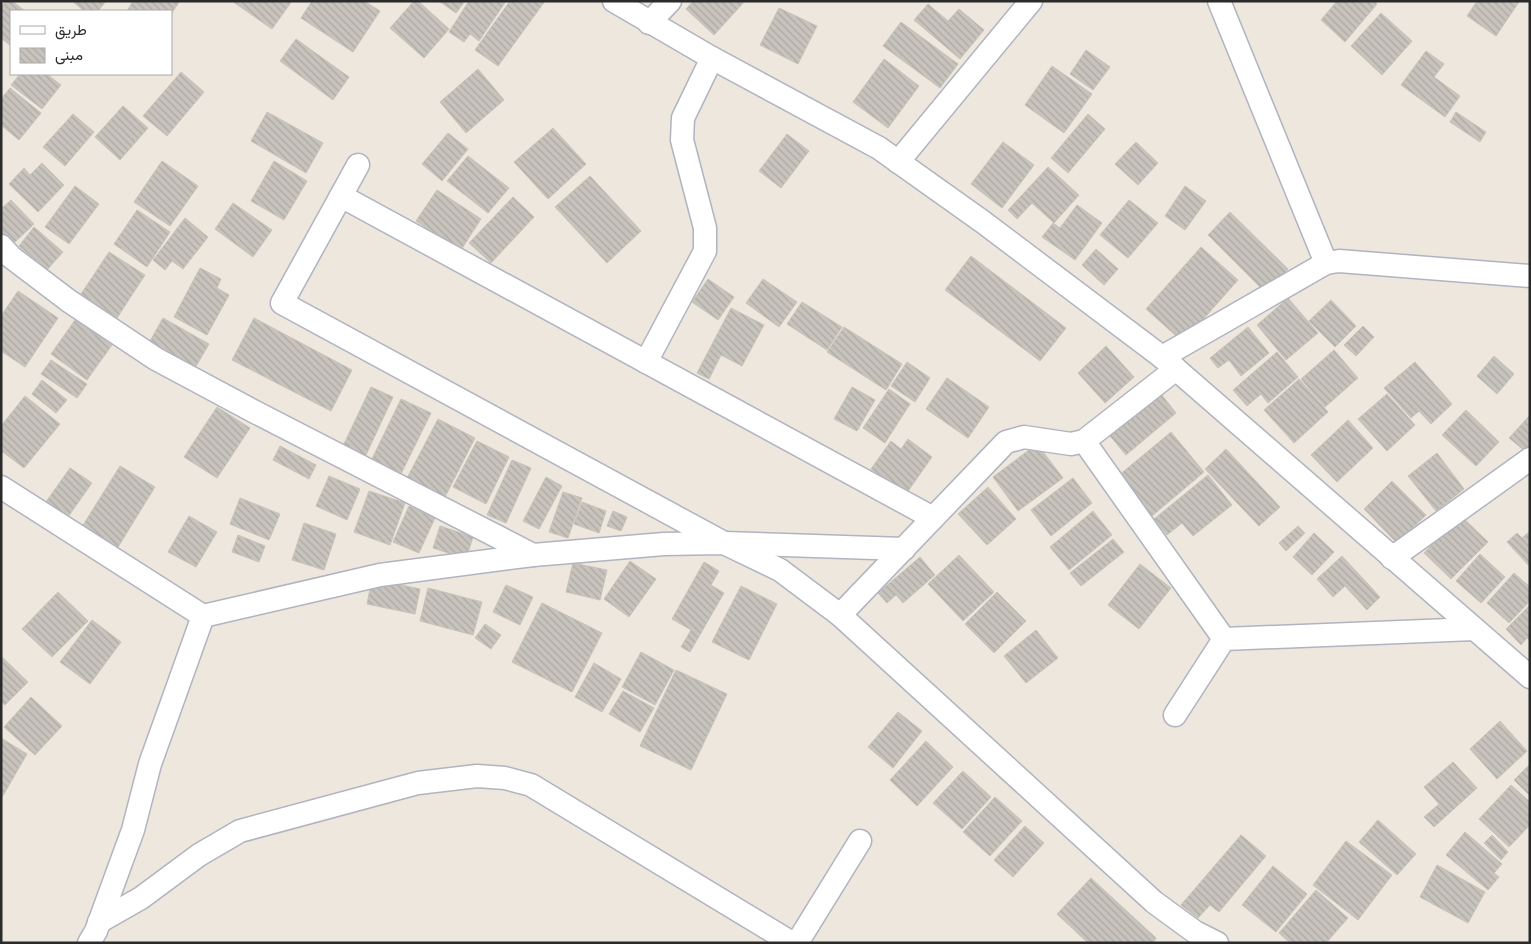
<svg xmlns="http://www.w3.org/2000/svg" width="1531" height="944" font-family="Lato,Vazirmatn,sans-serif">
	<defs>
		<pattern id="building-back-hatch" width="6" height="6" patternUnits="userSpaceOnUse" patternTransform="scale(1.25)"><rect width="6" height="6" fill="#c8c3bd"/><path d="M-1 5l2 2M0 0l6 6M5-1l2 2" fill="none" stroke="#aca8a3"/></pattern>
	</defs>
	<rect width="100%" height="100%" fill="#ede7de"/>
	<!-- building -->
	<g fill="url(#building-back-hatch)" stroke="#c8c3b7">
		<path d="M6,1H12L25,11H11V46L1,38V7Z"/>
		<path d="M72,1H106L98,11H84Z"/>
		<path d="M133,1H180L171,14V11H127Z"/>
		<path d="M232,1H292L272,29Z"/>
		<path d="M312,1H364L380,11L353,52L301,18Z"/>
		<path d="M414,1H418L449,29L424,58L390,28Z"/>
		<path d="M439,1H465L456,13Z"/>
		<path d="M469,1H506L479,41L470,34L464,42L449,32Z"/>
		<path d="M510,1H545L498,66L475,50Z"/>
		<path d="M693,1H745L714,35L686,9Z"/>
		<path d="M1337,1H1374L1377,4L1345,42L1321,20Z"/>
		<path d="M1477,1H1518L1519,2L1496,36L1467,16Z"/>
		<path d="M928,4L948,21L959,9L984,30L960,59L914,20Z"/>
		<path d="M779,8L817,26L798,64L760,45Z"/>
		<path d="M1381,13L1412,41L1382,75L1351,46Z"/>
		<path d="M901,22L958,64L940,88L883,46Z"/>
		<path d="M296,39L349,77L333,100L280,61Z"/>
		<path d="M1086,50L1110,67L1093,90L1070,74Z"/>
		<path d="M1426,51L1444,64L1434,77L1460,96L1445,117L1401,85Z"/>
		<path d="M884,59L919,86L888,128L853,102Z"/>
		<path d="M1052,66L1092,94L1064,133L1025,105Z"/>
		<path d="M478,69L504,100L466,133L440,102Z"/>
		<path d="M181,72L204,92L167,136L143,116Z"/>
		<path d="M20,74H47L61,85L42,109L11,85Z"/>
		<path d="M10,88L41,113L19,140L1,125V99Z"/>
		<path d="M123,106L148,128L120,160L95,137Z"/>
		<path d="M267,112L323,143L306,173L251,141Z"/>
		<path d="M1456,112L1486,132L1480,142L1450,122Z"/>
		<path d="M73,114L94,132L65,166L43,147Z"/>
		<path d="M1088,114L1105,129L1068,173L1051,158Z"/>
		<path d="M553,128L586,164L548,199L514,162Z"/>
		<path d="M448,133L468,149L442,181L422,164Z"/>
		<path d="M787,134L809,151L781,188L759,171Z"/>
		<path d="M1003,142L1034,165L1002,208L971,184Z"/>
		<path d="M1136,142L1158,163L1138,185L1115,164Z"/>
		<path d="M468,156L509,188L488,213L447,181Z"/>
		<path d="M162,161L198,186L170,226L134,202Z"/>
		<path d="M274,161L307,181L284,220L251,201Z"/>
		<path d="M42,163L64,185L38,212L9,184L24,168L30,175Z"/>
		<path d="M1048,167L1079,195L1054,223L1032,203L1017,219L1008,210Z"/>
		<path d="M590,176L641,231L607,263L555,207Z"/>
		<path d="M75,186L99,204L69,244L45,227Z"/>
		<path d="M1185,186L1206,201L1185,230L1165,216Z"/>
		<path d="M437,190L481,219L461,250L416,221Z"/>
		<path d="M513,197L534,217L491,263L469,243Z"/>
		<path d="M11,200L34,224L13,244L1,233V209Z"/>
		<path d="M1129,200L1158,223L1128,258L1100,235Z"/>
		<path d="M233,203L272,230L253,257L215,229Z"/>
		<path d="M1077,205L1102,223L1075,260L1042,237L1053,223L1060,228Z"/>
		<path d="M137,210L170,232L147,267L114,244Z"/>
		<path d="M1230,212L1288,269L1265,292L1208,235Z"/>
		<path d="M185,218L208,237L183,269L172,261L165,270L153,260Z"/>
		<path d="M34,227L63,252L47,270L19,246Z"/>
		<path d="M1201,247L1238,280L1183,342L1146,309Z"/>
		<path d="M1096,249L1118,269L1104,285L1082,265Z"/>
		<path d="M109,252L145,275L117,318L81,294Z"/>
		<path d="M971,256L1066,328L1040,361L945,290Z"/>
		<path d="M200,268L221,279L217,288L229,295L207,335L174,317Z"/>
		<path d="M708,279L734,297L718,320L692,302Z"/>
		<path d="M763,279L797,302L779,327L746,303Z"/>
		<path d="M18,291L58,318L25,367L1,351V316Z"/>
		<path d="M1288,298L1318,333L1286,360L1257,325Z"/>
		<path d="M1331,300L1356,326L1335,347L1309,321Z"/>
		<path d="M802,302L842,327L827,350L787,324Z"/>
		<path d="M731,308L764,325L742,366L721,355L709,379L697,373Z"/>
		<path d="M163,318L209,344L195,368L150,341Z"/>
		<path d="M254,318L352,370L331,411L232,360Z"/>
		<path d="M75,320L112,345L87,380L51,354Z"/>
		<path d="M1363,326L1374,337L1356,356L1344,345Z"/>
		<path d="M844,327L902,364L886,390L827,352Z"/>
		<path d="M1248,327L1269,353L1241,376L1229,360L1218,368L1210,358Z"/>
		<path d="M1106,346L1134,377L1105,403L1078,373Z"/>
		<path d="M1334,350L1358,378L1325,407L1301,379Z"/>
		<path d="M1277,352L1298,377L1268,403L1261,394L1247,406L1233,390Z"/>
		<path d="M1494,356L1514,374L1497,394L1477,376Z"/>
		<path d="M51,360L87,384L77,398L41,374Z"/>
		<path d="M907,362L930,378L915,402L891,386Z"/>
		<path d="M1415,362L1452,404L1431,424L1419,411L1411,418L1384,388Z"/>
		<path d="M947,378L989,407L968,438L926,409Z"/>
		<path d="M1299,379L1328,412L1294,443L1264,410Z"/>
		<path d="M42,380L67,400L56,413L32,394Z"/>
		<path d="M371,387L393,397L365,457L343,446Z"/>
		<path d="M852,387L875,400L857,431L834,419Z"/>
		<path d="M889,389L910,404L885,443L863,428Z"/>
		<path d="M1161,394L1176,413L1126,455L1110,436Z"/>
		<path d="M1387,394L1415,425L1387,451L1358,419Z"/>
		<path d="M25,396L60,424L24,468L3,452L1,454V426Z"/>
		<path d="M401,399L431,413L399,478L370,463Z"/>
		<path d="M217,407L250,428L217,478L184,457Z"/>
		<path d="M1466,410L1499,442L1476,466L1442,435Z"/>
		<path d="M1530,415V447L1526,452L1509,438Z"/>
		<path d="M438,419L475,438L444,499L406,480Z"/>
		<path d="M1348,420L1373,448L1337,482L1311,455Z"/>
		<path d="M1171,432L1204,472L1152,516L1118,476Z"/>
		<path d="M908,439L932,457L906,494L871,469L891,441L901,449Z"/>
		<path d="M477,441L509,457L486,504L453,487Z"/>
		<path d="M1037,444L1063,478L1018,511L993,477Z"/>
		<path d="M280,446L316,465L309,479L273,460Z"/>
		<path d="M1226,449L1280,507L1259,526L1205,469Z"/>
		<path d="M1437,453L1464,489L1436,511L1408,476Z"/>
		<path d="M512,460L531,468L506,523L487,515Z"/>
		<path d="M120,466L155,487L115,552L80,530Z"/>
		<path d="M70,468L92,483L63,524L41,509Z"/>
		<path d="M1208,475L1232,505L1193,536L1182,523L1167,535L1154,519Z"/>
		<path d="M329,476L360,489L347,520L316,506Z"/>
		<path d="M546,477L562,486L539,529L523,521Z"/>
		<path d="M1073,478L1092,503L1051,536L1031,510Z"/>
		<path d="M1392,481L1426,515L1397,543L1364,509Z"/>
		<path d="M988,487L1016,519L987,545L958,514Z"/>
		<path d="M369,491L405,503L390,545L354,532Z"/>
		<path d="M563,492L582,498L568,538L549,532Z"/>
		<path d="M240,498L280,514L269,540L230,524Z"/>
		<path d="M582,502L606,511L599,533L574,524Z"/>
		<path d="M409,506L435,518L419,553L393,542Z"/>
		<path d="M613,511L627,517L621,531L607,526Z"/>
		<path d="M1093,511L1112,535L1069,570L1050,547Z"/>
		<path d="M1460,515L1488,542L1451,579L1424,553Z"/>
		<path d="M189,516L217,532L196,567L168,552Z"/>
		<path d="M304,523L336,534L324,570L292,560Z"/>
		<path d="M440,526L473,537L466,559L433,548Z"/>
		<path d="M1298,526L1305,533L1286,551L1279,543Z"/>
		<path d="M1530,531V567L1507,542L1517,533L1522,538Z"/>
		<path d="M1314,533L1334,552L1312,575L1293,557Z"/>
		<path d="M238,535L265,546L259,562L232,552Z"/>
		<path d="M1113,539L1124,552L1081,586L1070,573Z"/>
		<path d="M1480,554L1505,577L1481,603L1456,581Z"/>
		<path d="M959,555L994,592L963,621L928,584Z"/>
		<path d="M1342,556L1380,597L1367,610L1345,586L1333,597L1317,579Z"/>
		<path d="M920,557L935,575L903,603L896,595L887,603L878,593Z"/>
		<path d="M630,561L656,579L629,617L604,599Z"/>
		<path d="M704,562L719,571L711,585L724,593L690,652L681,647L691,630L672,619Z"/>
		<path d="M573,563L607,570L600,600L566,592Z"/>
		<path d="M1140,564L1171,588L1139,629L1108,605Z"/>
		<path d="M1514,573L1530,587V601L1509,623L1487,603Z"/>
		<path d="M372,579L420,589L415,614L367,604Z"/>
		<path d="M506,585L533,597L520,625L493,612Z"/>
		<path d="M741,586L777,604L749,660L712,642Z"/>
		<path d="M428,588L482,602L473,635L420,621Z"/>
		<path d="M58,592L88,621L52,657L22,629Z"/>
		<path d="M997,592L1026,621L994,653L965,624Z"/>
		<path d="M542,603L602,633L572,692L512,662Z"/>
		<path d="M1530,605V641L1527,638L1521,645L1506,629Z"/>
		<path d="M92,620L121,642L90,684L60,662Z"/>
		<path d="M485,624L501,635L491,649L475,638Z"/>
		<path d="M1036,630L1058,658L1026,683L1004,656Z"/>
		<path d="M641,652L674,670L655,705L622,687Z"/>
		<path d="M1,656L28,682L5,705L1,702Z"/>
		<path d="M594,663L621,679L602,712L575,697Z"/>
		<path d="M676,670L727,694L691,770L640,746Z"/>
		<path d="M623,691L654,708L640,732L609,714Z"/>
		<path d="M31,697L62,726L35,755L4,727Z"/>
		<path d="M898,712L922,731L893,768L868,747Z"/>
		<path d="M1500,721L1527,751L1497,779L1470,749Z"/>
		<path d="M1,738L27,754L1,799Z"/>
		<path d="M926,741L953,767L917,806L890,780Z"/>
		<path d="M1453,762L1477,788L1434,827L1424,817L1439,804L1424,787Z"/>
		<path d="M1530,764V796L1514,780Z"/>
		<path d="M963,771L991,797L962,829L933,803Z"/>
		<path d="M1511,785L1530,802V825L1509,847L1479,819Z"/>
		<path d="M995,797L1022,821L990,856L963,832Z"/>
		<path d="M1378,820L1416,854L1397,875L1359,842Z"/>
		<path d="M1025,826L1044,843L1013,877L994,860Z"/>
		<path d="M1465,832L1502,864L1494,873L1499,877L1488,890L1446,855Z"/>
		<path d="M1241,835L1266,856L1219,912L1210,905L1198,918L1181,905Z"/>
		<path d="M1492,835L1508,852L1501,860L1484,843Z"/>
		<path d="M1346,841L1392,875L1358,920L1313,885Z"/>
		<path d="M1437,865L1485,892L1468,923L1420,897Z"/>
		<path d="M1273,866L1307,894L1276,932L1242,905Z"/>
		<path d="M1091,878L1156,938L1153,943H1088L1057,914Z"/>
		<path d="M1316,890L1348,918L1326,943H1290L1279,933Z"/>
	</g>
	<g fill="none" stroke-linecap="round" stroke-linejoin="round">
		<!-- street casing -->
		<g stroke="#b1b4bf" stroke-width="25">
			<g id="street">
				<path d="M614,1L712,58L879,148L983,222L1162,357L1530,677"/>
				<path d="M1219,1L1326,263"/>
				<path d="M649,23L670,1"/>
				<path d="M898,162L1031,1"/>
				<path d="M358,165L282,303L724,543L780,570L840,615L1154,902L1195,932L1217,943"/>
				<path d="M341,196L933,518"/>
				<path d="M1,246L11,257L69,301L156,359L255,412L533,555"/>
				<path d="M1162,357L1326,263L1339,261L1530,276"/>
				<path d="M646,362L705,251V228L682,140L683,118L712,58"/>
				<path d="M1084,441L1224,639"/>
				<path d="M1,487L203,616L150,764L133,830L96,931L89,943"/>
				<path d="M1392,558L1530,459"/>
				<path d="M840,615L1006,442L1024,437L1071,444L1084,441L1176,369"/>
				<path d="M203,616L380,575L533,555L664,544L724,543L904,549"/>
				<path d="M1175,715L1224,639L1474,629"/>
				<path d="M99,922L141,898L199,855L240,831L418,783L477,776L505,778L531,785L792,943"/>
				<path d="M797,943L860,841"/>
			</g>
		</g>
		<!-- street -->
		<use href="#street" stroke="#fff" stroke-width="22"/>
	</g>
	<!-- border -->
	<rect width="1531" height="944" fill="none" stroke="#2b2b2b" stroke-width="5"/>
	<!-- legend -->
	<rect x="10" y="10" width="162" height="65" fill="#ffffff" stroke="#aaaaaa"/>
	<rect x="20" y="26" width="25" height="8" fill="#ffffff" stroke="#aaaaaa"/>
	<text x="55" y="35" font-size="15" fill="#2b2b2b">طريق</text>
	<rect x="20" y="48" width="25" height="15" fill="url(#building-back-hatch)" stroke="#aaaaaa"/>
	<text x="55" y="60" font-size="15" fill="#2b2b2b">مبنى</text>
</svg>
